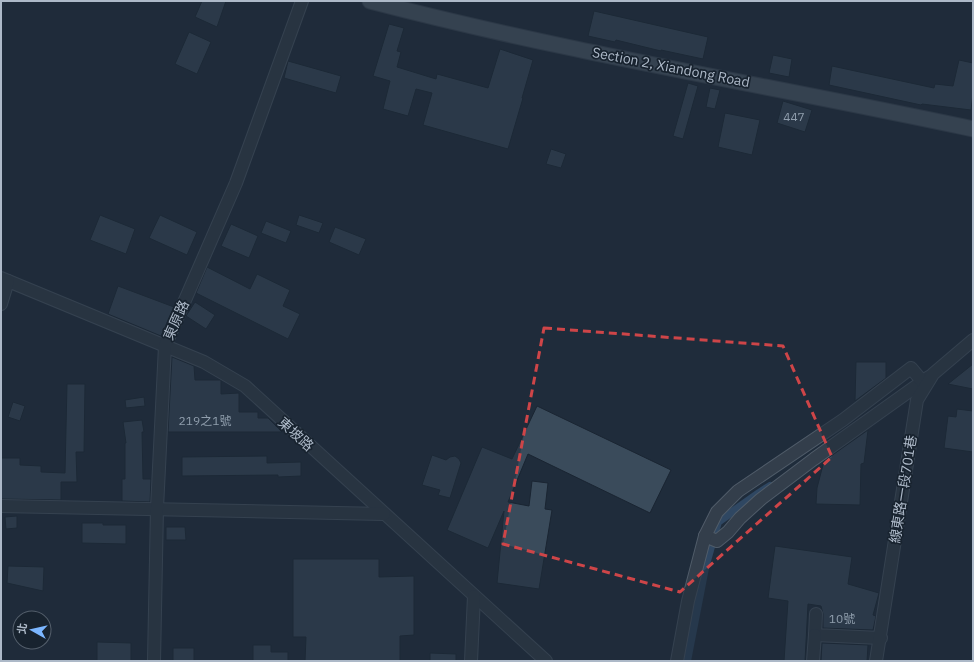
<svg xmlns="http://www.w3.org/2000/svg" width="974" height="662" font-family="'IBM Plex Sans','Noto Sans TC',sans-serif">
	<rect width="100%" height="100%" fill="#1f2c3b"/>
	<g fill="none" stroke-linecap="round" stroke-linejoin="round">
		<!-- canal -->
		<path stroke="#2f4762" stroke-width="8" d="M687,661L705,568L718,522L759,493L770,486"/>
	</g>
	<!-- building -->
	<g fill="#3a4b5b" stroke="#1a2532">
		<path d="M202,1H226L217,27L195,17Z"/>
		<path d="M594,11L708,37L703,59L661,50V51L616,40L615,42L588,36Z"/>
		<path d="M389,24L404,28L397,51L401,52L397,67L436,79L437,74L488,88L500,49L533,60L522,98H523L508,149L423,125L432,93L416,89L408,116L383,109L390,81L373,76Z"/>
		<path d="M189,32L211,42L197,74L175,64Z"/>
		<path d="M773,55L792,59L789,77L769,73Z"/>
		<path d="M959,60L973,63V93L971,110L922,104L921,105L829,85L832,66L934,88L935,84L953,86Z"/>
		<path d="M288,61L341,76L336,93L284,78Z"/>
		<path d="M688,83L698,86L683,139L673,136Z"/>
		<path d="M710,88L720,90L715,109L706,107Z"/>
		<path d="M783,101L812,110L805,132L777,123Z"/>
		<path d="M725,113L760,120L752,155L718,147Z"/>
		<path d="M551,149L566,154L561,168L546,164Z"/>
		<path d="M100,215L135,229L126,254L90,240Z"/>
		<path d="M160,215L197,232L187,255L149,238Z"/>
		<path d="M299,215L323,223L319,233L296,225Z"/>
		<path d="M266,221L291,231L286,243L261,233Z"/>
		<path d="M231,224L258,236L249,258L221,246Z"/>
		<path d="M335,227L366,239L359,255L329,242Z"/>
		<path d="M207,267L250,289L257,274L290,290L283,306L300,314L288,339L196,293Z"/>
		<path d="M118,286L174,307L161,336L108,314Z"/>
		<path d="M195,302L215,315L206,329L186,316Z"/>
		<path d="M172,357L194,366L195,380H221V394L239,393V412H258V418H268L282,432H168Z"/>
		<path d="M856,362H886V378L855,401Z"/>
		<path d="M973,364V389L948,384Z"/>
		<path d="M67,384H85L84,452H76L77,482H61V500L1,499V458H20V465L41,466V472L65,473Z"/>
		<path d="M144,397L145,406L126,408L125,400Z"/>
		<path d="M13,402L25,406L20,421L8,417Z"/>
		<path d="M537,406L671,470L650,513L528,454L508,502L529,506L532,481L548,483L545,509L552,510L539,589L497,583L504,511L488,548L447,530L482,447L512,459Z"/>
		<path d="M957,409L973,411V452L944,448L948,416L956,417Z"/>
		<path d="M142,420L144,432H142L143,479H151L150,502L122,501V479H125V443H126L123,422Z"/>
		<path d="M868,430L864,463L861,464L860,505L816,504L817,488L824,461Z"/>
		<path d="M432,455L446,460L450,457L455,456L459,459L461,463L450,498L438,495L440,490L422,485Z"/>
		<path d="M267,456V463L301,462V476L278,477V475L182,476V457Z"/>
		<path d="M17,516V528L6,529L5,517Z"/>
		<path d="M82,523H103V525H126V544L82,543Z"/>
		<path d="M166,527H185L186,540H166Z"/>
		<path d="M775,546L852,557L848,584L879,593L873,615L876,616L873,630L823,628V614L821,606L808,604L805,661H784L788,601L768,598Z"/>
		<path d="M293,559H379V577L414,576V635L400,636V661H305L306,637H293Z"/>
		<path d="M8,566L44,567L43,591L7,583Z"/>
		<path d="M97,642L131,643V661H97Z"/>
		<path d="M822,643L868,645L867,661H821Z"/>
		<path d="M253,645H271V652H288V661H253Z"/>
		<rect x="173" y="648" width="21" height="13"/>
		<path d="M430,653L456,654V661H430Z"/>
	</g>
	<g fill="none" stroke-linecap="round" stroke-linejoin="round">
		<!-- minor casing -->
		<g stroke="#505c69" stroke-width="14">
			<g id="minor">
				<path d="M1,278L204,362L245,386L546,661"/>
				<path d="M1,304L8,281"/>
				<path d="M1,506L384,514"/>
				<path d="M705,536L717,541L728,532L740,518L761,499L814,459L929,377"/>
				<path d="M816,614L815,635L881,638"/>
				<path d="M154,661L157,508L165,346L236,183L302,1"/>
				<path d="M471,661L474,596"/>
				<path d="M677,661L688,601L705,536L717,512L738,491L843,420L911,368L922,381"/>
				<path d="M813,661L815,635"/>
				<path d="M876,661L917,400L933,374L973,340"/>
			</g>
		</g>
		<!-- major casing -->
		<g stroke="#3c4755" stroke-width="17">
			<path id="major" d="M370,1C569,53 772,86 973,129"/>
		</g>
		<!-- minor -->
		<use href="#minor" stroke="#333e4b" stroke-width="12"/>
		<!-- major -->
		<use href="#major" stroke="#505d6b" stroke-width="15"/>
	</g>
	<!-- marked area -->
	<path d="M0 0H974V662H0ZM544,328L783,346L832,457L680,592L503,544Z" fill="#1f2c3b" fill-opacity=".55" fill-rule="evenodd"/>
	<path fill="none" stroke="#ce4548" stroke-width="3" stroke-dasharray="8 5" stroke-linejoin="round" d="M544,328L783,346L832,457L680,592L503,544Z"/>
	<g text-anchor="middle" stroke-width="3.5" stroke-linejoin="round" paint-order="stroke">
		<!-- number labels -->
		<g font-size="12" fill="#909ead">
			<text x="794" y="121">447</text>
			<text x="205" y="425">219之1號</text>
			<text x="842" y="623">10號</text>
		</g>
		<!-- street labels -->
		<g font-size="14" fill="#adb9c8" stroke="#18232f">
			<text transform="translate(671 67) rotate(11)" y="5">Section 2, Xiandong Road</text>
			<text transform="translate(176 320) rotate(-66)" y="5">東原路</text>
			<text transform="translate(296 434) rotate(42)" y="5">東坡路</text>
			<text transform="translate(903 489) rotate(-81)" y="5">線東路一段701巷</text>
		</g>
	</g>
	<!-- border -->
	<rect width="974" height="662" fill="none" stroke="#adb9c8" stroke-width="4"/>
	<!-- north arrow -->
	<g transform="translate(32 630) rotate(278)"><circle r="19" fill="#18232f" stroke="#545f6c"/>
	<path d="M0-3L7 15L0 10L-7 15Z" fill="#7bb6ff"/>
	<text y="-6" font-size="11" font-weight="bold" text-anchor="middle" fill="#adb9c8">北</text>
	</g>
</svg>
